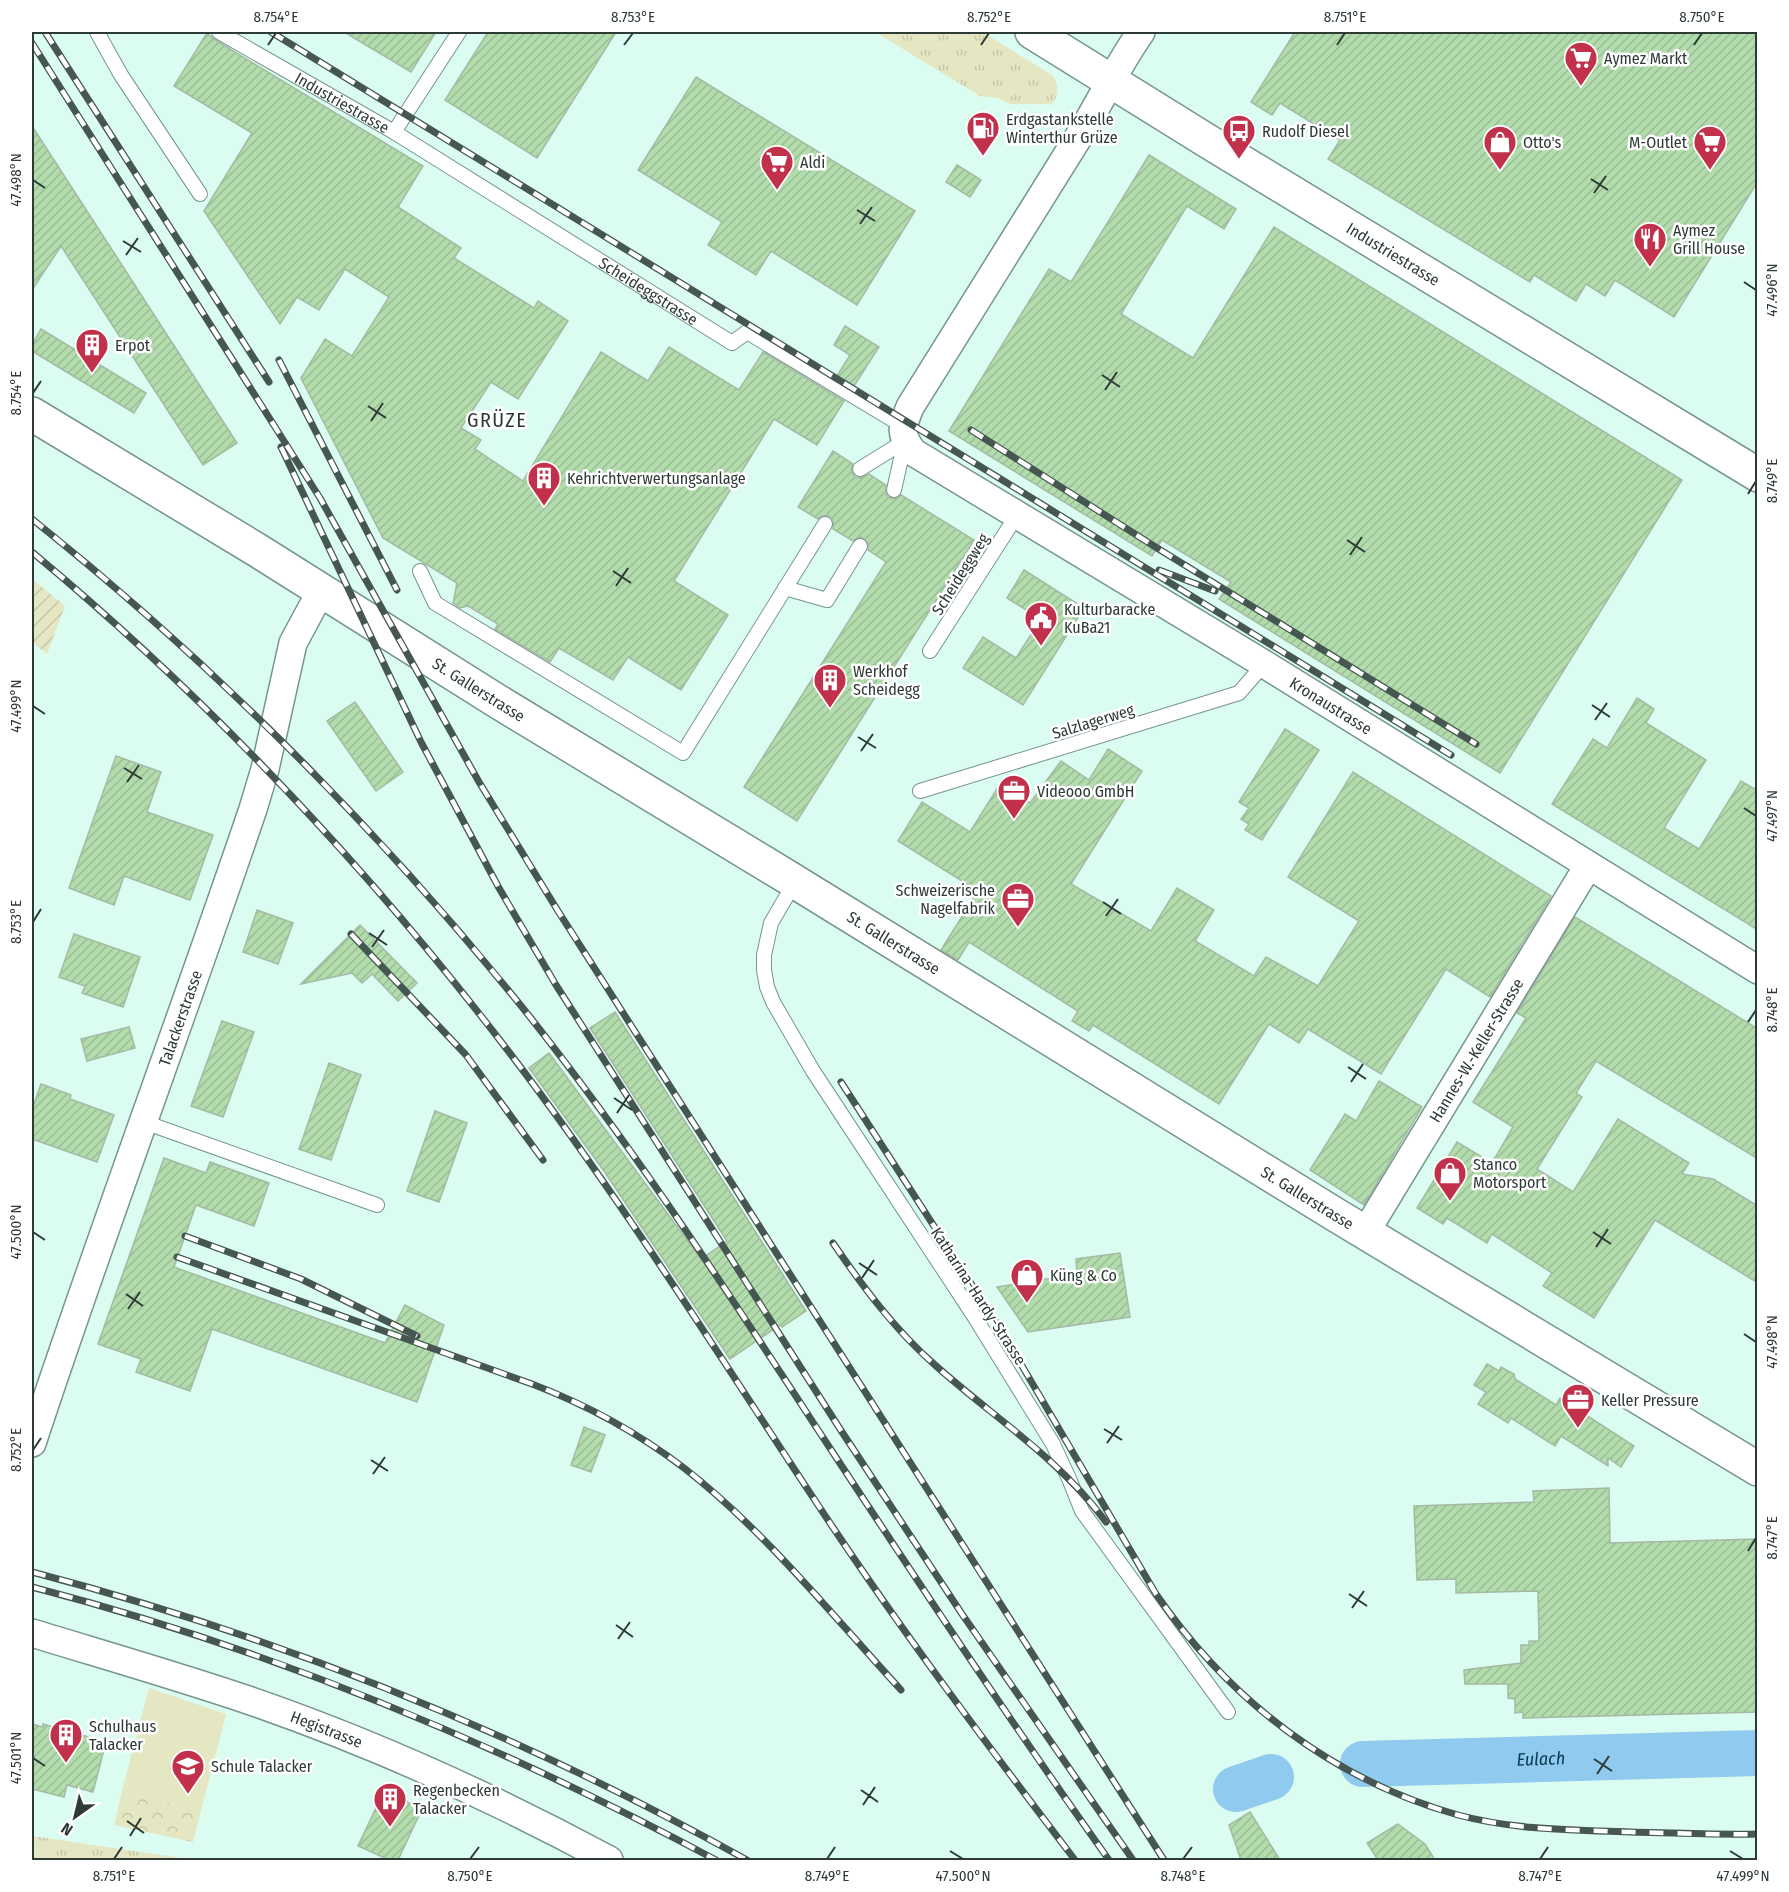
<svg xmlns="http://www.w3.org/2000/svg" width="1789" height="1892" font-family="'Fira Sans Condensed',sans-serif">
	<defs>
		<pattern id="grass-tufts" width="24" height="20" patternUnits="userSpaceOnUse" patternTransform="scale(1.5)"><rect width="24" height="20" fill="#e5e7c3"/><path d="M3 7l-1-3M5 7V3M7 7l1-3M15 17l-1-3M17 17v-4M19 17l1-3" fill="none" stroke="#c5c7a8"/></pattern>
		<pattern id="park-crowns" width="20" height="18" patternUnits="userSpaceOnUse" patternTransform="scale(1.5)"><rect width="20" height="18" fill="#e5e7c3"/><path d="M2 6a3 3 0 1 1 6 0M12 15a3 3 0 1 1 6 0" fill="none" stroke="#c5c7a8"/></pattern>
		<pattern id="garden-furrows" width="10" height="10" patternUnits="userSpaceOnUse" patternTransform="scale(1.5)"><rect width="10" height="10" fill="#e5e7c3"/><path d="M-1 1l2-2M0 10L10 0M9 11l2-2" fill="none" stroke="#c5c7a8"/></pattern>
		<pattern id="building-hatch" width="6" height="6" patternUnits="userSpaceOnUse" patternTransform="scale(1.5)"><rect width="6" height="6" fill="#b2dcac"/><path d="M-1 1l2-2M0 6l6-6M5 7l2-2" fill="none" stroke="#99be95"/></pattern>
	</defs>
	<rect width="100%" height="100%" fill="#dbfcf1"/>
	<!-- grass -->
	<g fill="url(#grass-tufts)">
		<path d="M875,32H982L1052,75C1059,85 1059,94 1052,104H1010L998,98L980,96Z"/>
		<path d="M32,1836L195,1860H32Z"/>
	</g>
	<!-- park -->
	<path fill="url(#park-crowns)" d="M122,1791L201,1811L193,1842L114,1825Z"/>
	<!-- garden -->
	<path fill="url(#garden-furrows)" d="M32,579L65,606L47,654L32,642Z"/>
	<!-- pitch -->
	<path fill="#e5e7c3" d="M149,1688L226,1714L201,1811L122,1791Z"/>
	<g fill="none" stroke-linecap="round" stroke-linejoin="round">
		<!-- river -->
		<g stroke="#90caee" stroke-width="46">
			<path id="s1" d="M1363,1764L1758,1753"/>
			<path d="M1236,1789L1271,1777"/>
		</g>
	</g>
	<!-- building -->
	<g fill="url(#building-hatch)" stroke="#a6b9a3" stroke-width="1.5">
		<path d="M344,32H436L411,72Z"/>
		<path d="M488,32H616L537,158L445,100Z"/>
		<path d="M1295,32H1758V181L1674,317L1615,280L1605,296L1586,284L1576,301L1534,275L1530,282L1328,159L1340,140L1280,103L1272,115L1251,102Z"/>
		<path d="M207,33L215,40L423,166L398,207L461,248L454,258L534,308L538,301L568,321L518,399L491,382L461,428L481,440L475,449L523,481L601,352L648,381L669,347L739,390L763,352L844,401L817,445L774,419L674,581L728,615L681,690L628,657L613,680L559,648L550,662L495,629L498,624L468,606L460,608L453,603L457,583L383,538L301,378L325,339L352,356L389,297L345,269L319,310L297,297L280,324L204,211L252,133L174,86Z"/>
		<path d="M696,77L915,211L857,305L771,251L756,275L708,245L722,222L638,170Z"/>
		<path d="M32,126L237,443L203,465L61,246L32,290Z"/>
		<path d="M1149,155L1236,209L1224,229L1187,206L1121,314L1193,358L1274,227L1682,480L1500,773L1219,599L1231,582L1162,540L1152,556L949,431L1049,269L1071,282Z"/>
		<path d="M957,165L981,180L970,197L946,182Z"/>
		<path d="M845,326L879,347L854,386L837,376L850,355L834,345Z"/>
		<path d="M41,329L146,393L134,413L32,351V345Z"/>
		<path d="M833,451L853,464L851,470L855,477L861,478L869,474L886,485L885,492L888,497L896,499L901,495L974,540L797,821L744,787L886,562L868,550L869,546L865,539L860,537L853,541L833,529V520L829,516H821L818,519L798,507Z"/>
		<path d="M1024,570L1084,608L1023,705L963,668L983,637L1016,658L1041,619L1007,598Z"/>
		<path d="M1637,698L1654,709L1646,723L1706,760L1664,828L1699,849L1741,781L1758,791V930L1552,804L1593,739L1607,748Z"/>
		<path d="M355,702L403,772L376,791L327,721Z"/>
		<path d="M1285,729L1319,750L1262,840L1245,830L1249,824L1241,819L1249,808L1239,802Z"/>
		<path d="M1108,749L1142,771L1071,884L1151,931L1177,888L1214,910L1195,941L1254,976L1266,957L1318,986L1359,921L1288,877L1353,772L1551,896L1490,997L1446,969L1381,1074L1308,1029L1299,1043L1269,1024L1219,1104L1093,1025L1089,1031L1072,1021L1078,1011L969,942L958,960L941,950L978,891L898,841L922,802L970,832L1000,784L1030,803L1061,761L1089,780Z"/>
		<path d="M116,756L161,772L147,812L213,835L190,900L124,876L114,905L69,888Z"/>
		<path d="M257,910L293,923L278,964L243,952Z"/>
		<path d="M1575,917L1758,1029V1159L1596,1061L1576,1093L1582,1097L1537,1169L1573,1192L1618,1119L1689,1163L1682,1174L1713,1179L1758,1206V1283L1655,1220L1594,1318L1543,1286L1552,1273L1492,1234L1487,1243L1447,1218L1443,1224L1417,1208L1457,1142L1492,1163L1513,1127L1473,1102L1526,1018L1517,1013Z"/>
		<path d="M360,925L417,983L398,1001L372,974L362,983L352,973L301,984Z"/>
		<path d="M74,934L140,957L123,1007L82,993L85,986L59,977Z"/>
		<path d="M615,1012L806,1311L782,1327L780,1325L730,1359L604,1171L529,1068L549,1053L701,1259L727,1241L590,1028Z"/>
		<path d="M222,1021L254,1032L223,1117L191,1106Z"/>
		<path d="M129,1027L135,1048L87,1061L81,1039Z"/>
		<path d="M329,1063L361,1075L331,1160L299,1149Z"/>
		<path d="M1379,1081L1422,1107L1364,1205L1310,1170L1345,1114L1356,1121Z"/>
		<path d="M41,1084L71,1095L70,1099L114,1115L97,1162L32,1139V1110Z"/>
		<path d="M435,1111L467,1123L439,1202L407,1191Z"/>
		<path d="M164,1158L206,1173L210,1162L269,1183L254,1226L196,1205L174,1267L385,1343L405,1305L444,1325L417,1402L212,1329L190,1391L136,1372L141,1359L98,1344Z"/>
		<path d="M1120,1253L1130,1317L1028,1332L997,1287L1077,1274L1076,1259Z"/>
		<path d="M1487,1364L1499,1371L1501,1367L1514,1374L1515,1379L1556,1405L1560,1398L1634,1446L1621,1467L1608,1458V1466L1561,1436L1555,1446L1511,1418L1508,1423L1478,1404L1486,1392L1474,1385Z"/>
		<path d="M584,1427L605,1435L591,1472L571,1465Z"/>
		<path d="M1609,1488L1610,1543L1758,1539V1712L1523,1718V1712L1515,1713V1699L1508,1698V1684H1465L1464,1670L1521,1663V1645H1529V1641H1539L1538,1591L1456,1593V1579L1417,1580L1414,1506L1534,1502L1533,1491Z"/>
		<path d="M32,1724L43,1727V1724L106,1742L93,1792L67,1785L64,1797L32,1789Z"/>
		<path d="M384,1791L422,1809L398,1860H389L358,1846Z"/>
		<path d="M1250,1812L1280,1860H1241L1229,1825Z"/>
		<path d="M1398,1824L1425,1844L1435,1860H1378L1367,1843Z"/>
	</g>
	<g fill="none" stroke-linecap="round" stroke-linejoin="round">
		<!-- lane casing -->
		<g stroke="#76958b" stroke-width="16">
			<g id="lane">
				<path d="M97,32L121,75L200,194"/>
				<path id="s2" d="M219,32L394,132L459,32"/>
				<path id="s3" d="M394,132L732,343L747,332L903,426"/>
				<path d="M860,469L905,441"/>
				<path d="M894,490L905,441"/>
				<path d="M420,571L435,603L683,753L825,524"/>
				<path d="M785,588L827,600L860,546"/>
				<path d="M930,651L1017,515"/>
				<path d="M920,791L1239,693L1264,664"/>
				<path d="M795,882L771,923L764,955V970L767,987L773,1002L813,1071L974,1316L1053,1444L1070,1481L1082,1511L1228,1712"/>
				<path d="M144,1122L377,1205"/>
			</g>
		</g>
		<!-- street casing -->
		<g stroke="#76958b" stroke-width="30">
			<g id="street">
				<path id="s4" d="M1141,32C1120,62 1104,94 1086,125L910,407C902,427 899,434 913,452L1264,664L1758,970"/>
				<path id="s5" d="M1365,1233L1588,866"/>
				<path id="s6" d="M32,1443C102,1231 181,1021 253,809L265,769L293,643L321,591"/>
				<path id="s7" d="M32,1633C104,1655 177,1676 248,1700C373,1743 494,1798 609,1860"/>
			</g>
		</g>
		<!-- secondary casing -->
		<g stroke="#76958b" stroke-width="36">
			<g id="secondary">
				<path id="s8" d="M1032,32L1209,142L1758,475"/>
			</g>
		</g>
		<!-- primary casing -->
		<g stroke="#76958b" stroke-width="36">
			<g id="primary">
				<path id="s9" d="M32,414L257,550L497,701L789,878L1336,1215L1758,1469"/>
			</g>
		</g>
		<!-- lane -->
		<use href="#lane" stroke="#fff" stroke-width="14"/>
		<!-- street -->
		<use href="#street" stroke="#fff" stroke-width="27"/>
		<!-- secondary -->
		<use href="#secondary" stroke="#fff" stroke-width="33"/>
		<!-- primary -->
		<use href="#primary" stroke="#fff" stroke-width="33"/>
		<!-- rail casing -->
		<g stroke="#465651" stroke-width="7">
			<g id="rail">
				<path d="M45,32L269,382"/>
				<path d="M271,32L1451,755"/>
				<path d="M32,43L320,498L479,782L558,911L1164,1860"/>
				<path d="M279,360L397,590"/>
				<path d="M971,430L1157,548L1476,744"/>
				<path d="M281,447L421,742L499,888L556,985L842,1432L962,1614L1133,1860"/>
				<path d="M32,519C210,661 374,825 518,1002C629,1140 725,1288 822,1436C916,1579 1010,1721 1109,1860"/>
				<path d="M32,552C209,699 369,869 509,1052C625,1204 726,1367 832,1526C909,1641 992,1751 1075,1860"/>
				<path d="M1159,570L1215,591"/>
				<path d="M351,934L466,1055L543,1160"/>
				<path d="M841,1082L1001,1330L1156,1594C1229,1700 1333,1780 1458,1815C1514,1830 1572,1830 1630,1832C1672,1833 1715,1835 1758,1834"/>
				<path d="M185,1236L301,1279L417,1336"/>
				<path d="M833,1243C863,1287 895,1330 935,1365C993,1417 1059,1458 1106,1522"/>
				<path d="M177,1257L532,1384C587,1405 637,1432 684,1468C764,1530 833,1616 901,1690"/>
				<path d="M32,1572C281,1637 522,1735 747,1860"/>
				<path d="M32,1587C271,1649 499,1744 716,1860"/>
			</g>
		</g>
		<!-- rail -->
		<use href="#rail" stroke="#fff" stroke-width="4.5" stroke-dasharray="14" stroke-linecap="butt"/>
	</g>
	<!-- ticks -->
	<path fill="none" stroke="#2d3a36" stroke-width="2" d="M268,45L276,33M624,45L633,33M981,45L989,33M1337,45L1345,33M1694,45L1702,33M1591,179L1608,190M33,180L45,188M1594,193L1606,176M857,210L875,221M860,224L872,207M123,241L141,252M126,255L138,238M1744,282L1756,290M1102,375L1120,387M1105,390L1117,372M33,393L41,381M368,406L386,418M371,421L383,403M1748,494L1756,481M1347,540L1365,552M1350,555L1362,537M613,571L631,583M616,586L628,568M1592,705L1610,717M33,706L45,714M1595,720L1607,703M858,737L876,748M861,751L873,734M124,768L142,779M127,782L139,765M1744,808L1756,816M1103,902L1121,914M1106,916L1118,899M33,922L41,909M369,933L387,945M372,947L384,930M1748,1022L1756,1010M1348,1067L1366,1079M1351,1082L1363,1064M614,1098L632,1110M617,1113L629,1095M33,1232L45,1240M1593,1232L1611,1244M1596,1247L1608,1229M859,1263L877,1275M862,1278L874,1260M126,1294L143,1306M128,1309L140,1292M1744,1334L1756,1342M1104,1429L1122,1440M1107,1443L1119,1426M33,1450L41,1438M371,1460L388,1471M373,1474L385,1457M1748,1551L1756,1538M1349,1594L1367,1606M1352,1608L1364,1591M616,1625L633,1637M618,1639L630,1622M33,1758L45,1766M1594,1759L1612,1771M1597,1774L1609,1756M861,1790L878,1802M863,1805L875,1787M127,1821L144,1833M130,1836L141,1818M950,1851L963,1859M1730,1851L1743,1859M114,1859L122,1847M470,1859L479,1847M827,1859L835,1847M1183,1859L1192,1847M1540,1859L1548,1847"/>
	<!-- icons -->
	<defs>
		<g id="supermarket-pin" transform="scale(1.725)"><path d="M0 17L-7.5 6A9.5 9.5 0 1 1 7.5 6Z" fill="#c1314c" stroke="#fff"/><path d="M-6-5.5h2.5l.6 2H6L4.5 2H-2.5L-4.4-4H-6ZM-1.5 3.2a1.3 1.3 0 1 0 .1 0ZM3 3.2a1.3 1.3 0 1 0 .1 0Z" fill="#fff"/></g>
		<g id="fuel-pin" transform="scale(1.725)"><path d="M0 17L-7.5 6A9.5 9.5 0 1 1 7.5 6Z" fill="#c1314c" stroke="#fff"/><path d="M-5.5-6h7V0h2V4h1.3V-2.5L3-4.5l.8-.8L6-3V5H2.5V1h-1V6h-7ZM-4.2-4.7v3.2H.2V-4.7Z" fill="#fff"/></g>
		<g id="bus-pin" transform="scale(1.725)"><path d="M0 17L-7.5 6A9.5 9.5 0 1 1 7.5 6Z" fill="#c1314c" stroke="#fff"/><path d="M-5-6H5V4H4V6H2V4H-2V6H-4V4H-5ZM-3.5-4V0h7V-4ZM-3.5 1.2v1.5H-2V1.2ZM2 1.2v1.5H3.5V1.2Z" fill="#fff"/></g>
		<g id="shop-pin" transform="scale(1.725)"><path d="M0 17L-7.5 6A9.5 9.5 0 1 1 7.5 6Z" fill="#c1314c" stroke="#fff"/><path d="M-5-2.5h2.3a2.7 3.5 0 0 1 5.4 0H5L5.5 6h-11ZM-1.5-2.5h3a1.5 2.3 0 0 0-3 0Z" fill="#fff"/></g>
		<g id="restaurant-pin" transform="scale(1.725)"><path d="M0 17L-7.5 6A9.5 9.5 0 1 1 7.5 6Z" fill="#c1314c" stroke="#fff"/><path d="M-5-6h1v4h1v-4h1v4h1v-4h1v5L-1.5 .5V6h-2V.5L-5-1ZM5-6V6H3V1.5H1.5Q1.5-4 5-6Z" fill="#fff"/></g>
		<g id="building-pin" transform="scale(1.725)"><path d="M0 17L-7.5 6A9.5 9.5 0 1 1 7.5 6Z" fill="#c1314c" stroke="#fff"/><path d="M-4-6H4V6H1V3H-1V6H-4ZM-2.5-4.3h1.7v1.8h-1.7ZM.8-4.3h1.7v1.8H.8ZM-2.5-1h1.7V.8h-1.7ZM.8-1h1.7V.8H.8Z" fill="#fff"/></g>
		<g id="civic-pin" transform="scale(1.725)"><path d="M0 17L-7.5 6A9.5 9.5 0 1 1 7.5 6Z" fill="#c1314c" stroke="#fff"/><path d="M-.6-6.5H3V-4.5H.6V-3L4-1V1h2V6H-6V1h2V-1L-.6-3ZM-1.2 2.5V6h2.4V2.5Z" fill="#fff"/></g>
		<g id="office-pin" transform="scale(1.725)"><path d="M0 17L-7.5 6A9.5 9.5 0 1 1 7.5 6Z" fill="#c1314c" stroke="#fff"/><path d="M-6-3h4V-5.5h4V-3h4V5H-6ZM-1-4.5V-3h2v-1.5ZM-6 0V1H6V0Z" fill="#fff"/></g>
		<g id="school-pin" transform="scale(1.725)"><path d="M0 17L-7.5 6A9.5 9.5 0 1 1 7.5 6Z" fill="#c1314c" stroke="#fff"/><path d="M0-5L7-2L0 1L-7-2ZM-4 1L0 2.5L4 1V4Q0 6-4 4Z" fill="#fff"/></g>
	</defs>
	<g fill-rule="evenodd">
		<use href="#supermarket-pin" x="1581" y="58"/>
		<use href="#fuel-pin" x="983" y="128"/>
		<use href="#bus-pin" x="1239" y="131"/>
		<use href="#shop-pin" x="1500" y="142"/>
		<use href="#supermarket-pin" x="1710" y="142"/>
		<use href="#supermarket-pin" x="777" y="162"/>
		<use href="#restaurant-pin" x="1650" y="239"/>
		<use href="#building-pin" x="92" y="345"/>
		<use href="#building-pin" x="544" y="478"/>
		<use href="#civic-pin" x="1041" y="618"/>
		<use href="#building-pin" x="830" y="680"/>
		<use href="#office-pin" x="1014" y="791"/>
		<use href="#office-pin" x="1018" y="899"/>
		<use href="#shop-pin" x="1450" y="1173"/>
		<use href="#shop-pin" x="1027" y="1275"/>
		<use href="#office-pin" x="1578" y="1400"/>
		<use href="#building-pin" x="66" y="1735"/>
		<use href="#school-pin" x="188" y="1766"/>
		<use href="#building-pin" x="390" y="1799"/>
	</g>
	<g text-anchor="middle" stroke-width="5" stroke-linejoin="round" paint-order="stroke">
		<!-- poi labels -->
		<g font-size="16" fill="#2d3a36" stroke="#fff" text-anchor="start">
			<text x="1604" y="64">Aymez Markt</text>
			<text x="1006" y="125">Erdgastankstelle<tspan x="1006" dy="18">Winterthur Grüze</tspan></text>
			<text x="1262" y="137">Rudolf Diesel</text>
			<text x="1523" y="148">Otto's</text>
			<text x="1687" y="148" text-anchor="end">M-Outlet</text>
			<text x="800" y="168">Aldi</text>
			<text x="1673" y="236">Aymez<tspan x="1673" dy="18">Grill House</tspan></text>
			<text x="115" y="351">Erpot</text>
			<text x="567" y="484">Kehrichtverwertungsanlage</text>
			<text x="1064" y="615">Kulturbaracke<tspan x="1064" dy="18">KuBa21</tspan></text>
			<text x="853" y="677">Werkhof<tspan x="853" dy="18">Scheidegg</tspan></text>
			<text x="1037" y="797">Videooo GmbH</text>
			<text x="995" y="896" text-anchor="end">Schweizerische<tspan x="995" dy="18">Nagelfabrik</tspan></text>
			<text x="1473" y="1170">Stanco<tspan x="1473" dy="18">Motorsport</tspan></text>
			<text x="1050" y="1281">Küng &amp; Co</text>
			<text x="1601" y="1406">Keller Pressure</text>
			<text x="89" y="1732">Schulhaus<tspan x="89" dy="18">Talacker</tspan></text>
			<text x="211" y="1772">Schule Talacker</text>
			<text x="413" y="1796">Regenbecken<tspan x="413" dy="18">Talacker</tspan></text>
		</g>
		<!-- street labels -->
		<g font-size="16" fill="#2d3a36" stroke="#fff">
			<text dy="6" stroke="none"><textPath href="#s2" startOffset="142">Industriestrasse</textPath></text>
			<text dy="6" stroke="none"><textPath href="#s8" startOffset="424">Industriestrasse</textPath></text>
			<text dy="6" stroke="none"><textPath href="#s3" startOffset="300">Scheideggstrasse</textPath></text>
			<text transform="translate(960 574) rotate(-58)" y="6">Scheideggweg</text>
			<text dy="6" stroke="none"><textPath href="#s9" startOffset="525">St. Gallerstrasse</textPath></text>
			<text dy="6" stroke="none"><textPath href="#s4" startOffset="978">Kronaustrasse</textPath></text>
			<text transform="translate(1093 721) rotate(-17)" y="6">Salzlagerweg</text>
			<text dy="6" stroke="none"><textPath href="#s9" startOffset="1011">St. Gallerstrasse</textPath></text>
			<text dy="6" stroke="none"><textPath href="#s6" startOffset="450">Talackerstrasse</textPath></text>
			<text dy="6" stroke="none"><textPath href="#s5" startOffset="214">Hannes-W.-Keller-Strasse</textPath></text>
			<text dy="6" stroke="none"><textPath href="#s9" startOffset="1497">St. Gallerstrasse</textPath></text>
			<text transform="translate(979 1296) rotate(57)" y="6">Katharina-Hardy-Strasse</text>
			<text dy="6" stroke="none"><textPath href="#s7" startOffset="310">Hegistrasse</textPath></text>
		</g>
		<!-- water labels -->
		<g font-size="18" font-style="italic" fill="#073850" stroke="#fff">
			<text dy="6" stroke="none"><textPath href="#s1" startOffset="178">Eulach</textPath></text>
		</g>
		<!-- quarter labels -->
		<g font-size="20" letter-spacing="1.5" fill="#2d3a36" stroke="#fff">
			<text x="497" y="427">GRÜZE</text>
		</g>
	</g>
	<!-- border -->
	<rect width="1789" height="1892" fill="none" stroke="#ffffff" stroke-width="66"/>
	<!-- north arrow -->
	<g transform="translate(75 1817) rotate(214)" stroke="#ffffff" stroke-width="4.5" paint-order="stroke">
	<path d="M0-4.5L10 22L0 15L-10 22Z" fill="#2d3a36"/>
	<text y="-9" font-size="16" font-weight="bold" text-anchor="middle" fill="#2d3a36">N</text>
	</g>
	<rect x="33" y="33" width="1723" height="1826" fill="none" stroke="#2d3a36" stroke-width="2"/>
	<g font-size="15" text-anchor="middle" fill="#2d3a36">
		<text x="276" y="22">8.754°E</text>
		<text x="633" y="22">8.753°E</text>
		<text x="989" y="22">8.752°E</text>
		<text x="1345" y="22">8.751°E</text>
		<text x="1702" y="22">8.750°E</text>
		<text transform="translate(16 180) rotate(-90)" y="5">47.498°N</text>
		<text transform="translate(1772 290) rotate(-90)" y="5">47.496°N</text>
		<text transform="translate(16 393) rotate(-90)" y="5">8.754°E</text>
		<text transform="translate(1772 481) rotate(-90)" y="5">8.749°E</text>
		<text transform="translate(16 706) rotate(-90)" y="5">47.499°N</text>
		<text transform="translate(1772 816) rotate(-90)" y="5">47.497°N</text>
		<text transform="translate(16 922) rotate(-90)" y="5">8.753°E</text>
		<text transform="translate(1772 1010) rotate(-90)" y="5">8.748°E</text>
		<text transform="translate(16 1232) rotate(-90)" y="5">47.500°N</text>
		<text transform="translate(1772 1342) rotate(-90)" y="5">47.498°N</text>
		<text transform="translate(16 1450) rotate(-90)" y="5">8.752°E</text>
		<text transform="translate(1772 1538) rotate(-90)" y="5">8.747°E</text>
		<text transform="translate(16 1758) rotate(-90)" y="5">47.501°N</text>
		<text x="114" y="1881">8.751°E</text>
		<text x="470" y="1881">8.750°E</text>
		<text x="827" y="1881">8.749°E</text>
		<text x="963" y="1881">47.500°N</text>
		<text x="1183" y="1881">8.748°E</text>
		<text x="1540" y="1881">8.747°E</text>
		<text x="1743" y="1881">47.499°N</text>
	</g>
</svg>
